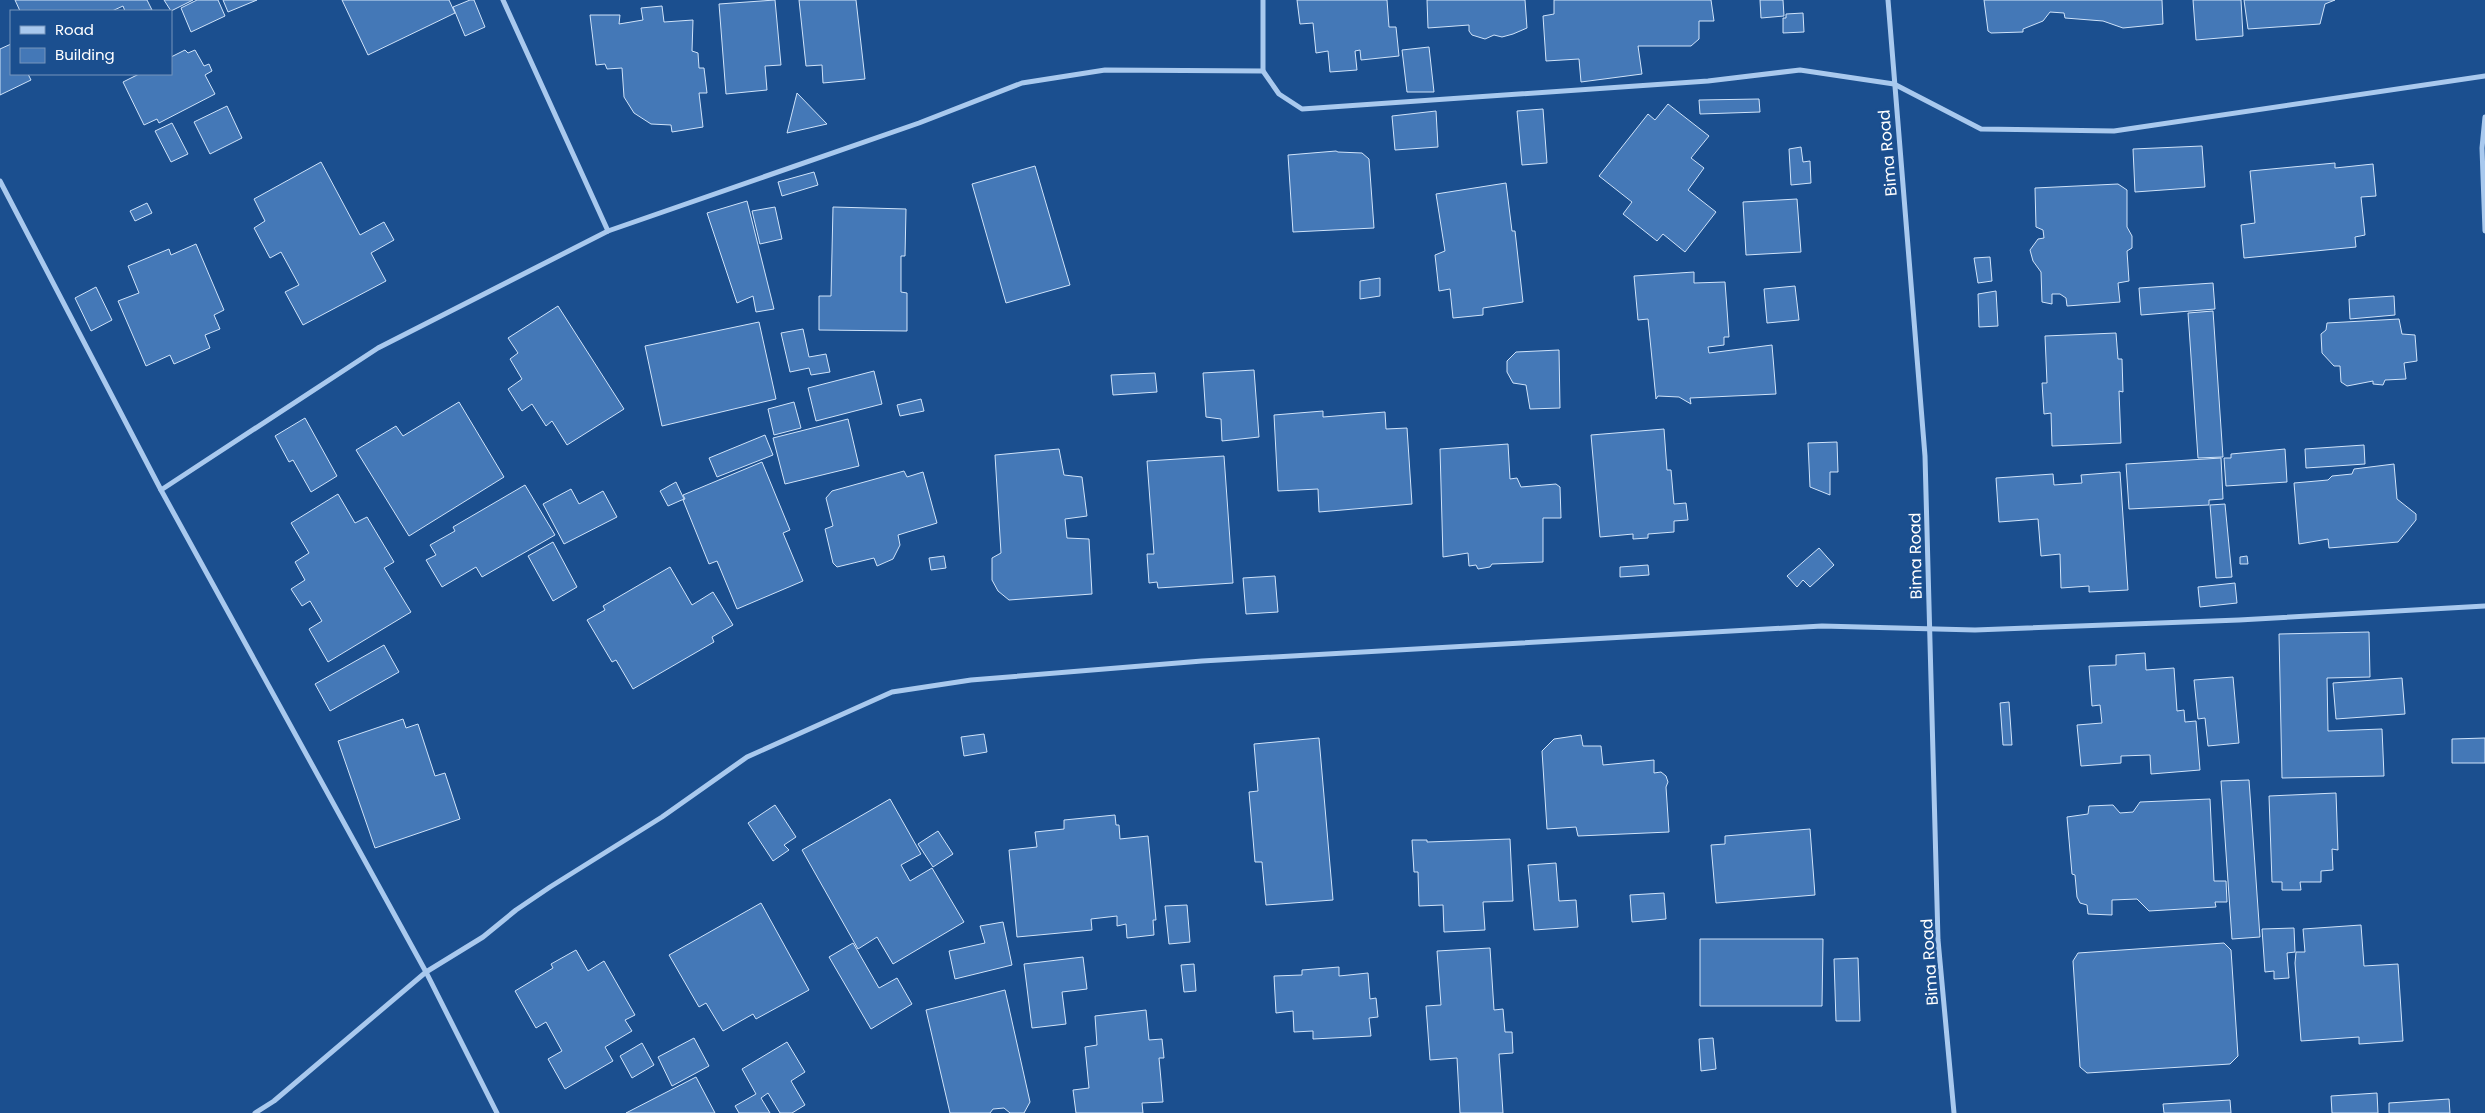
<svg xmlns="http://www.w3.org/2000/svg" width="2485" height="1113" font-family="Poppins,sans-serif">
	<rect width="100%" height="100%" fill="#1b4f8f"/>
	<!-- building -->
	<g fill="#4478b7" stroke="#cfe3fa">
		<path d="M15,0H147L152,10L125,11L123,6L112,11H20Z"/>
		<path d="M164,0H193L171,11Z"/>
		<path d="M197,0H218L225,16L191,32L181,8Z"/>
		<path d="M223,0H257L228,12Z"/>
		<path d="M342,0H449L455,13L368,55Z"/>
		<path d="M470,0H474L485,27L465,36L453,7Z"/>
		<path d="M775,0L781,65L765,66L767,90L726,94L719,4Z"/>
		<path d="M799,0H856L865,79L823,83L822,65L806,66Z"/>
		<path d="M1297,0H1387L1389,27H1396L1399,56L1361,60L1360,50L1355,51L1357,70L1330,72L1328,51L1316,53L1313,23L1300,24Z"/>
		<path d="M1427,0H1525L1527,28L1513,34L1502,37L1494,35L1485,39L1472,35L1469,31V25L1428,28Z"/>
		<path d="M1554,0H1711L1714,21H1699V39L1691,46H1638L1642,74L1581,82L1579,59L1546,61L1543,16L1554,14Z"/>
		<path d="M1760,0H1783L1784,16L1761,18Z"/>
		<path d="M1984,0H2162L2163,24L2123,28L2103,21L2065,18L2064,13L2050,12L2043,21L2023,29V32L1991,33L1988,31Z"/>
		<path d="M2193,0H2241L2243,36L2196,40Z"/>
		<path d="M2244,0H2335L2325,4L2320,24L2248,29Z"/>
		<path d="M662,6L664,22L693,20L692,51L698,53L699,68H704L707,93H699L703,127L672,132L671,125L651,124L634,113L624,97L622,68L607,69L605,64L596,65L590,15H620L619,24L643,20L641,8Z"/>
		<path d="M1803,13L1804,32L1783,33V18H1786V14Z"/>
		<path d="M11,44V74H28L31,80L0,95V49Z"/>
		<path d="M1429,47L1434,92H1407L1402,50Z"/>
		<path d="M185,50L188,53L195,50L204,66L209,64L212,71L205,75L215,94L159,123L157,119L144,125L123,82L139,74H171V57Z"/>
		<path d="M797,93L827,124L787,133Z"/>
		<path d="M1759,99L1760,112L1700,114L1699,100Z"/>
		<path d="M1668,104L1709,136L1691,158L1704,168L1688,190L1716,212L1685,252L1663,234L1657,241L1623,214L1632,202L1599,176L1648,114L1655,120Z"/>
		<path d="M227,106L242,138L210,154L194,122Z"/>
		<path d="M1543,109L1547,163L1522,165L1517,111Z"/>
		<path d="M1436,111L1438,147L1395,150L1392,116Z"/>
		<path d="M172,123L188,154L171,162L155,131Z"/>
		<path d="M2202,146L2205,187L2135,192L2133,149Z"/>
		<path d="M1801,147L1803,162L1810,161L1811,183L1791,185L1789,149Z"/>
		<path d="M1336,151L1338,152L1362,153L1369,159L1374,228L1293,232L1288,155Z"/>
		<path d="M321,162L360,235L384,222L394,240L371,253L386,281L303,325L285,292L299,285L281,252L270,258L254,228L265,221L254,199Z"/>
		<path d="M2335,163V168L2373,164L2376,196L2361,197L2365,235L2355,237L2356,247L2244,258L2241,225L2255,223L2250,171Z"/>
		<path d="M1035,166L1070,285L1006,303L972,184Z"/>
		<path d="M814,172L818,185L782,196L778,182Z"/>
		<path d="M1506,183L1512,231H1515L1523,302L1483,308V315L1453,318L1450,289L1439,291L1435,255L1445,251L1436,194Z"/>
		<path d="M2118,184L2127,190V227L2132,236V248L2127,251L2129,281L2118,283L2120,302L2067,306L2066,298L2060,294H2052V304L2042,302L2041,272L2033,261L2030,250L2038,239L2044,238L2043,230L2036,227L2035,188Z"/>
		<path d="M1797,199L1801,252L1746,255L1743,202Z"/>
		<path d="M747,201L774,309L756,312L753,296L737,303L707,213Z"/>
		<path d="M147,203L152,213L135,221L130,211Z"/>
		<path d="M775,207L782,239L760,244L752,211Z"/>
		<path d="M833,207L906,209L905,256H901V292L907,293V331L819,330V296H831Z"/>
		<path d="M196,244L224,310L214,315L220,329L205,335L210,348L174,364L170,355L146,366L118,301L139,293L128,266L169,249L171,255Z"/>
		<path d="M1990,257L1992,281L1978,283L1974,258Z"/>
		<path d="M1694,272V283L1725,282L1729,337H1724V345L1708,347L1709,353L1772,345L1776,394L1690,398L1691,404L1679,397L1658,396L1656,399L1648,319L1638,320L1634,276Z"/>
		<path d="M1380,278V296L1360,299V281Z"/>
		<path d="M2213,283L2215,309L2141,315L2139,288Z"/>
		<path d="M1795,286L1799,320L1767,323L1764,289Z"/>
		<path d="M96,287L112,320L91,331L75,298Z"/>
		<path d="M1996,291L1998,326L1979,327L1978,294Z"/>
		<path d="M2394,296L2395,315L2350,319L2349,299Z"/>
		<path d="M558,306L624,409L567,445L552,421L546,426L532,404L522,411L508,389L522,379L510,359L518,353L508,338Z"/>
		<path d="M2213,311L2223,457L2198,458L2188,313Z"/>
		<path d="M2399,319L2402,334L2415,335L2417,361L2404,363L2406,379L2385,380L2383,385L2373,384V381L2347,386L2341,382L2340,366H2334L2322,353L2321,334L2326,330L2327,323Z"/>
		<path d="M759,322L776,399L662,426L645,346Z"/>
		<path d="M803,329L809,357L826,354L830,372L811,375L809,368L790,372L781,333Z"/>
		<path d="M2116,333L2118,359H2122L2123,392L2119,391L2121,443L2052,446L2051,413L2044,414L2042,383H2047L2045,336Z"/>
		<path d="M1559,350L1560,408L1530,409L1526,385L1513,383L1507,372V361L1516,352Z"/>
		<path d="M1254,370L1259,437L1222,441L1221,419L1206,417L1203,373Z"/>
		<path d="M874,371L882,404L816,421L808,388Z"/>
		<path d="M1155,373L1157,392L1113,395L1111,375Z"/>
		<path d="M921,399L924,411L900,416L897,405Z"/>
		<path d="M459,402L504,477L409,536L356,450L396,426L403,436Z"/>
		<path d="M794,402L801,428L774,435L768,409Z"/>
		<path d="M1323,411V417L1385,412L1386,429L1407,428L1412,504L1319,512L1318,489L1278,491L1274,415Z"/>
		<path d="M305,418L337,476L311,492L293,460L289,462L275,436Z"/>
		<path d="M848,419L859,466L785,484L773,438Z"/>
		<path d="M1664,429L1667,470H1671L1674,504L1686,503L1688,520L1674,521V532L1648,534V538L1633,539V534L1600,537L1591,435Z"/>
		<path d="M765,435L773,455L717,477L709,458Z"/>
		<path d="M1837,442L1838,472H1830V495L1810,487L1808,443Z"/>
		<path d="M1508,444L1510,479L1517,478L1521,487L1556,484L1560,487L1561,518H1543V562L1492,564L1490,567L1478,569L1476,565L1469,566L1468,553L1443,557L1440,449Z"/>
		<path d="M2364,445L2365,464L2306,468L2305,449Z"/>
		<path d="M1059,449L1064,475L1082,477L1087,516L1065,519L1067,538L1089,539L1092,594L1009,600L998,591L992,580V558L1001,553L995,455Z"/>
		<path d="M2285,449L2287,482L2226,486L2224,458H2231V454Z"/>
		<path d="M1224,456L1233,583L1158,588L1157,582L1149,583L1147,554H1154L1147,461Z"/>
		<path d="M2221,458L2223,499L2209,500V505L2129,509L2126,464Z"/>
		<path d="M762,462L790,530L783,533L803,581L737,609L717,561L709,564L683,500L685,499L683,495Z"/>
		<path d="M2394,464L2397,499L2416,514V520L2398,542L2329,548L2328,539L2299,544L2294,483L2328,480L2332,476L2352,474L2354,469Z"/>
		<path d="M904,471L907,477L923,472L937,523L898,535L900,545L893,559L877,566L874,558L837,567L833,563L825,529L833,526L826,498L832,491Z"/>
		<path d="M2120,472L2128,590L2089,592V586L2061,588L2060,554L2041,556L2038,519L1999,522L1996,478L2053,474L2054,485L2082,483L2081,475Z"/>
		<path d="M676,482L684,499L668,506L660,491Z"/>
		<path d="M525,485L555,535L482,577L476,567L442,587L426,560L436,555L430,545L455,531L453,527Z"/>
		<path d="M571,489L579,504L603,491L617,517L564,544L543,504Z"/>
		<path d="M338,494L355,523L367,517L394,562L384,568L411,612L328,662L309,629L322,621L310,601L302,606L291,589L305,580L295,562L309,553L291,523Z"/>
		<path d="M2225,504L2232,577L2216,578L2210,505Z"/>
		<path d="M553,542L577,587L553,601L528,556Z"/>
		<path d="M1819,548L1834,565L1810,587L1803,580L1797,587L1787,576Z"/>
		<path d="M944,556L946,568L931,570L929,558Z"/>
		<path d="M2247,556L2248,564H2240V557Z"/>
		<path d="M1648,565L1649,575L1620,577V567Z"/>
		<path d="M670,567L692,605L713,592L733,625L712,637L714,642L633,689L616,660L612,662L587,620L605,610L603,606Z"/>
		<path d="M1275,576L1278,612L1246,614L1243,578Z"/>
		<path d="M2235,583L2237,603L2200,607L2198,587Z"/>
		<path d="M2369,632L2370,677L2327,678L2328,731L2382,729L2384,776L2282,778L2279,634Z"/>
		<path d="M384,645L399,672L330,711L315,684Z"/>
		<path d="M2145,653L2146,670L2174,668L2177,711L2184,710L2185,722L2196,721L2200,770L2151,774L2150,755L2121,756V763L2081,766L2077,725L2102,723L2100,705L2092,706L2089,666L2116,665V655Z"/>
		<path d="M2233,677L2239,743L2208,746L2205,718L2198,719L2194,680Z"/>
		<path d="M2402,678L2405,714L2336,719L2333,683Z"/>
		<path d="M2009,702L2012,745H2003L2000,703Z"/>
		<path d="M403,719L406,728L418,724L435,776L445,773L460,819L375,848L338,741Z"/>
		<path d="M984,734L987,752L964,756L961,737Z"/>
		<path d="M1581,735L1583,746H1601L1603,765L1654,760V773L1661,772L1666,776L1668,782L1666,787L1669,832L1578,836L1576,827L1547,829L1542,751L1554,739Z"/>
		<path d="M1319,738L1333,900L1266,905L1262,862H1255L1249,792L1258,791L1254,744Z"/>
		<path d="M2485,738V763H2452V739Z"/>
		<path d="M2249,780L2260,937L2232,939L2221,781Z"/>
		<path d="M2336,793L2338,850L2332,849L2333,870L2321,871V882H2300L2301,890H2282V882H2272L2269,796Z"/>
		<path d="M890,799L921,854L901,865L910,881L932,868L964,922L893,964L877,937L858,949L802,850Z"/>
		<path d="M2210,799L2214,881H2226L2227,902H2215L2216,907L2149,911L2137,899L2112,900V915L2088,914L2087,905L2080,903L2077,897L2075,875L2072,874L2067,817L2088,814L2089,806L2113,805L2120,813L2133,812L2140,802Z"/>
		<path d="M775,805L796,837L784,845L789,850L773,861L748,823Z"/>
		<path d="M1115,815L1116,825H1119L1120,839L1148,836L1156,920H1153L1154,935L1127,938L1126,924L1117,926V916L1091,919L1092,930L1017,937L1009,850L1037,847L1035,832L1064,829V820Z"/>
		<path d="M1810,829L1815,895L1716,903L1711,845L1725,844V836Z"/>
		<path d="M938,831L953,854L933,867L918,844Z"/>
		<path d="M1510,839L1513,901L1483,902L1485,930L1444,932L1443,905L1419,906L1418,872H1414L1412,840H1427V842Z"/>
		<path d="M1556,863L1559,901L1576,900L1578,927L1534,930L1528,865Z"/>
		<path d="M1664,893L1666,919L1632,922L1630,895Z"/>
		<path d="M761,903L809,990L756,1019L753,1014L723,1031L706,1003L699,1007L669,955Z"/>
		<path d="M1187,905L1190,942L1169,944L1165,906Z"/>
		<path d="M1003,922L1012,965L955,979L949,951L985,943L980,926Z"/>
		<path d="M2361,925L2364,966L2398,964L2403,1041L2359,1044V1037L2301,1041L2295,963L2296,952H2305L2303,929Z"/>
		<path d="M2294,928L2295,952L2287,953L2289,978L2274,979V971L2265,972L2262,929Z"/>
		<path d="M1700,939H1823L1822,1006H1700Z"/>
		<path d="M853,943L879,988L897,978L912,1004L871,1029L829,957Z"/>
		<path d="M2224,943L2231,950L2238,1056L2230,1064L2087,1073L2080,1067L2073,961L2078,953Z"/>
		<path d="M1490,948L1494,1010L1503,1009L1505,1032H1512L1513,1053L1499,1054L1503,1113H1460L1457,1058L1430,1060L1426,1006L1441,1005L1437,951Z"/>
		<path d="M576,950L588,971L604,961L635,1015L625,1020L632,1031L605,1047L613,1061L565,1089L548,1059L562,1051L546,1022L536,1028L515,991L553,968L551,964Z"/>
		<path d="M1083,957L1087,989L1062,992L1066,1024L1032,1028L1024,964Z"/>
		<path d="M1858,958L1860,1021H1836L1834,959Z"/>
		<path d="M1194,964L1196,991L1184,992L1181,965Z"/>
		<path d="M1339,967V976L1368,973L1370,999L1376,998L1378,1017L1369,1018L1371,1036L1313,1039V1031L1294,1032L1293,1011L1276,1013L1274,976L1302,975V970Z"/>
		<path d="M1005,990L1030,1102L1024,1113H1010L1004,1108L993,1109L990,1113H950L926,1010Z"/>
		<path d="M1146,1010L1149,1040L1162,1039L1164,1058H1159L1163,1102L1142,1103L1143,1113H1076L1073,1090L1089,1088L1085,1047L1097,1045L1095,1016Z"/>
		<path d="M694,1038L709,1066L672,1086L658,1057Z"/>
		<path d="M1713,1038L1716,1069L1701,1071L1699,1039Z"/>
		<path d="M787,1042L805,1072L791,1081L805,1105L792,1113H780L768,1093L761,1098L770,1113H739L735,1106L756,1094L742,1069Z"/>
		<path d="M642,1043L654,1065L632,1078L620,1056Z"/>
		<path d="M696,1077L715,1113H626Z"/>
		<path d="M2377,1093L2378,1113H2332L2331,1096Z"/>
		<path d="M2449,1099L2450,1113H2389V1103Z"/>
		<path d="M2230,1100L2231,1113H2164L2163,1104Z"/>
	</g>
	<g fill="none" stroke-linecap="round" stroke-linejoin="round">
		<!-- street -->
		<g stroke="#a9c9ee" stroke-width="5">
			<path d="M503,0L608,231"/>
			<path d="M1263,0V71"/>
			<path d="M1888,0L1925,456L1938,940L1954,1113"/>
			<path d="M2485,117L2482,148L2485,231"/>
			<path d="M0,181L161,490L426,972L497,1113"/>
			<path d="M161,490L378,348L608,231L919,123L1022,83L1105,70L1263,71L1279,94L1302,109L1708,81L1800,70L1894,84L1981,129L2114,131L2485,76"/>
			<path d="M255,1113L274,1101L426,972L483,937L516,910L550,887L662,817L747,757L892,692L971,680L1202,661L1822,626L1975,630L2239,620L2485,606"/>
		</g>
	</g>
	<g text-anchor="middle" stroke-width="5" stroke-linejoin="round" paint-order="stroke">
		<!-- street labels -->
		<g font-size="16" fill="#fff" stroke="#1b4f8f">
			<text transform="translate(1887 153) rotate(-95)" y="6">Bima Road</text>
			<text transform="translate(1915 556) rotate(-91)" y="6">Bima Road</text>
			<text transform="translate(1929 962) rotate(-94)" y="6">Bima Road</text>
		</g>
	</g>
	<!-- legend -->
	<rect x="10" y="10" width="162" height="65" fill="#1b4f8f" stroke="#7695bc"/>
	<rect x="20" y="26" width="25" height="8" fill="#a9c9ee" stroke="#7695bc"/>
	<text x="55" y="35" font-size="15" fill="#ffffff">Road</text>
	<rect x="20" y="48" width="25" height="15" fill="#4478b7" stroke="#7695bc"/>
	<text x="55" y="60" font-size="15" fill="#ffffff">Building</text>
</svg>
